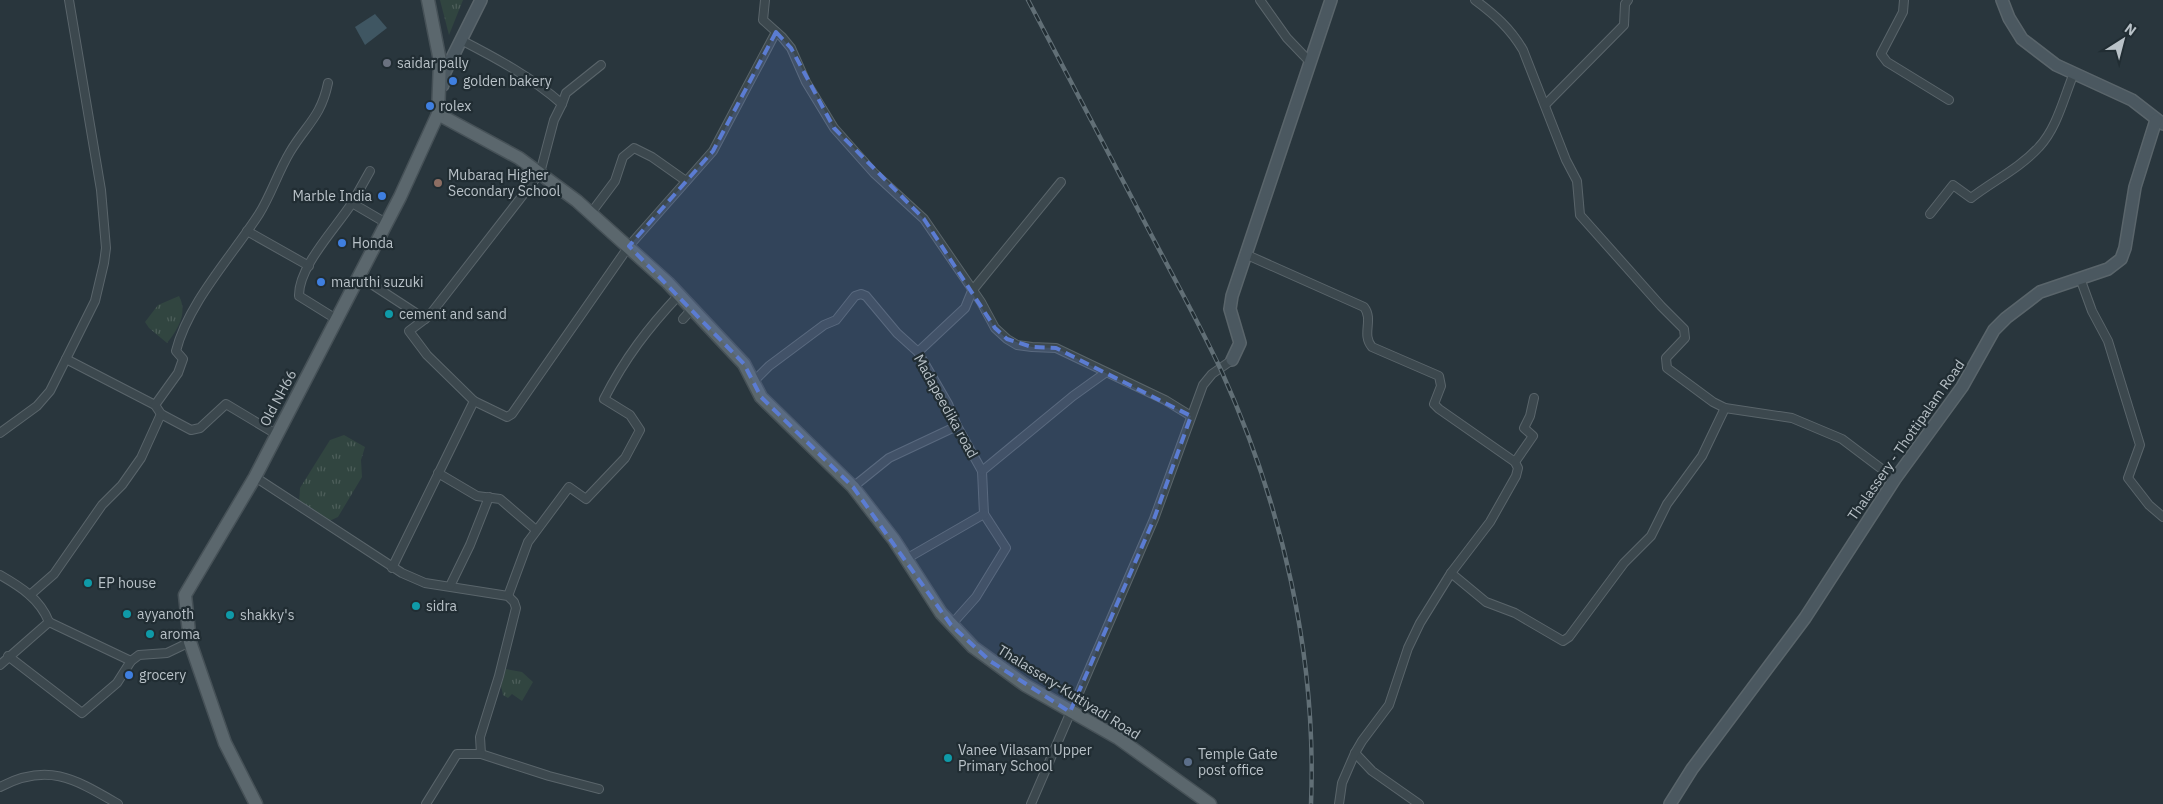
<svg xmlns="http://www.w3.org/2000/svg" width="2163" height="804" font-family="'IBM Plex Sans',sans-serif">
	<defs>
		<pattern id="park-tufts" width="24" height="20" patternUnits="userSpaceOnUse" patternTransform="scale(1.25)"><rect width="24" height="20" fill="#314540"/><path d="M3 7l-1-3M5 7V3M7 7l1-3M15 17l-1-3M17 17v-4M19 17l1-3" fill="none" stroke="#4d5e5a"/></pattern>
	</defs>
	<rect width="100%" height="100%" fill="#29363d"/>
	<!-- park -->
	<g fill="url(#park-tufts)">
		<path d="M440,0H463L449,35Z"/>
		<path d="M179,296C188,313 178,329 167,343L149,328L145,322L158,305Z"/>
		<path d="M344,435L365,447L361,460L362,477L338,517L327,522L299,503L300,488L330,440Z"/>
		<path d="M506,669L522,672L533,682L522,701L512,694L508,698L503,695L501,686Z"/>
	</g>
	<!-- water -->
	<path fill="#3f5662" d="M375,14L387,28L365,45L355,27Z"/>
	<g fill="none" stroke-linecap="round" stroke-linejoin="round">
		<!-- street casing -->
		<g stroke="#5a656b" stroke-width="10">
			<g id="street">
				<path d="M765,0L763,20L782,37L791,48L806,82L834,128L874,173L924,219L981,302L995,328L1007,339L1017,345L1032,347L1056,348L1165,400L1191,416"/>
				<path d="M1260,0L1287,38L1310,62"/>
				<path d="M1475,0C1495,15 1510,28 1523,50L1566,160L1577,181L1580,215L1661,306L1684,329L1685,338L1666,358L1667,368L1713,402L1725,408L1792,418L1842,439L1895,479"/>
				<path d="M1904,0L1903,12L1881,54L1887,62L1949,100"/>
				<path d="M562,104L566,93L601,65"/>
				<path d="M1545,105L1624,25L1625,4L1628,0"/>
				<path d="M352,203L370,171"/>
				<path d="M591,213L615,181L623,157L634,148L652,157L686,181"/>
				<path d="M1930,214L1953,185L1971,198C1993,181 2020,168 2039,147C2057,128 2064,97 2074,73"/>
				<path d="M247,231L309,266"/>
				<path d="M1245,254L1364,307C1374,320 1361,334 1372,347L1439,376L1441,386L1434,404L1439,409L1515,462"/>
				<path d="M359,276L425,319"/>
				<path d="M2080,278L2092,311L2108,341L2140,445L2128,478L2149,505L2163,517"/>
				<path d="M336,319L299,296C298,267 336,228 352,203L386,223"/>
				<path d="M683,319L692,309"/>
				<path d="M918,352L965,308L972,291L1061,182"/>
				<path d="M66,359L155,405"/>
				<path d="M753,382L769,366L824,325L836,320L855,296L861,294L866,296L897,333L918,352L948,404L957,426L982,471L984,514L1006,548L976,597L951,625"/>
				<path d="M474,401L507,417L512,414L629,246L713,151L776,32"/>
				<path d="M0,433L37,406L50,391L95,301L104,263L106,248L101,190L69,0"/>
				<path d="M276,434L226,404L200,428L191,430L161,414L155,405L178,373L183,359L176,351C188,303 232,256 259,214C271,195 278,172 290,152C306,125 321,117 328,83"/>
				<path d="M982,471L1073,396L1105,373"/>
				<path d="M438,473L477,496L500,499L536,530"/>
				<path d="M255,477L402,573L425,583L508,596L514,602L516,608L499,676L480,737L481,754L549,776L599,789"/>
				<path d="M853,487L889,458L957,426"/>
				<path d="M906,559L984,514"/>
				<path d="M392,568L474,401L427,355L409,331L429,316L540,173L554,120L562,104C533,78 496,58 461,40"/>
				<path d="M1451,573L1486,602L1515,613L1563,641L1569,637L1624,563L1651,536L1667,504L1702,456L1725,408"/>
				<path d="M0,575C21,587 40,599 49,622"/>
				<path d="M450,586L470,545L489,497"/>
				<path d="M30,595L54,574L102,505L122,485L141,458L161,414"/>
				<path d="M508,596L528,542L569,487L586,499L625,458L640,430L630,415L604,399C625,358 648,328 679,295"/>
				<path d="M49,622L131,661"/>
				<path d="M8,656L82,713L117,683L131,661L139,655L167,653L190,642"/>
				<path d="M0,665L49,622"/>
				<path d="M1355,753L1372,771L1419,804"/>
				<path d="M0,787C48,762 75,779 118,804"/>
				<path d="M426,804L457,754H481"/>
				<path d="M1031,804L1154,519L1203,385L1212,374L1232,360"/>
				<path d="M1339,804L1342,783L1355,753L1362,741L1389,705L1408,648L1420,623L1451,573L1490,522L1516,476L1518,468L1515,462L1533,436L1524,428L1530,416L1534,398"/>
			</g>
		</g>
		<!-- secondary casing -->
		<g stroke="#5a656b" stroke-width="14">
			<g id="secondary">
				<path d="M2002,0L2009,18L2022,39L2056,65L2132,100L2163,124"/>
				<path d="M443,85L445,72L481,0"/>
				<path d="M1232,360L1240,343L1230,309L1232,296L1331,0"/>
				<path d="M1670,804L1692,769L1805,618L1895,479L1962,387L1994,330L2006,318L2040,292L2108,269L2121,259L2125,248L2135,187L2156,120"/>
			</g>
		</g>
		<!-- primary casing -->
		<g stroke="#465157" stroke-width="15">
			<g id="primary">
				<path d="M438,114L519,158L577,201L668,283L744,364L761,397L853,487L894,540L941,613L973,647L1025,685L1118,738L1210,804"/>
				<path d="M256,804L225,743L190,642L185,595L255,477L400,197L438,114L440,61L428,0"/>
			</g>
		</g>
		<!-- street -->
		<use href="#street" stroke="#3c484e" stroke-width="8"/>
		<!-- secondary -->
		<use href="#secondary" stroke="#4b5860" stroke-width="11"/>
		<!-- primary -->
		<use href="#primary" stroke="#5b676d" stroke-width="12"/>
		<!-- rail casing -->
		<g stroke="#616f76" stroke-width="4.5">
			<path id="rail" d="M1028,0C1066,73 1105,146 1143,219C1169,269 1197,319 1221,370C1282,505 1317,655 1311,804"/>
		</g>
		<!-- rail -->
		<use href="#rail" stroke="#212d33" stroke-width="2.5" stroke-dasharray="8" stroke-linecap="butt"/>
	</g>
	<!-- marked area -->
	<path fill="#5b7cd2" fill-opacity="0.2" stroke="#5b7cd2" stroke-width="4" stroke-dasharray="10 6" stroke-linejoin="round" d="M776,32L791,48L834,128L924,219L995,328L1007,339L1032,347L1056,348L1191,416L1154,519L1070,712L990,661L951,625L853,487L761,397L744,364L629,246L713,151Z"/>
	<!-- markers -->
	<circle fill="#6b7280" stroke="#212d33" stroke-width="2" cx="387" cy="63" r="5"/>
	<g fill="#3f7fe0" stroke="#212d33" stroke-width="2">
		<circle cx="453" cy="81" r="5"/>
		<circle cx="430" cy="106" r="5"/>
		<circle cx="382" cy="196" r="5"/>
		<circle cx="342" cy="243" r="5"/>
		<circle cx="321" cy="282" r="5"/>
		<circle cx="129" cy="675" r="5"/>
	</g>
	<circle fill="#8d6e63" stroke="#212d33" stroke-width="2" cx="438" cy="183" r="5"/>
	<g fill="#0f9aa8" stroke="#212d33" stroke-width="2">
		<circle cx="389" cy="314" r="5"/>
		<circle cx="88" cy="583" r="5"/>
		<circle cx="416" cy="606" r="5"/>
		<circle cx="127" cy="614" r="5"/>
		<circle cx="230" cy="615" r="5"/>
		<circle cx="150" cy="634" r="5"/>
		<circle cx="948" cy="758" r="5"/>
	</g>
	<circle fill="#5c6f8a" stroke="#212d33" stroke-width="2" cx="1188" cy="762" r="5"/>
	<g text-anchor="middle" stroke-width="4.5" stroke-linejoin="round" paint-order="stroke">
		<!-- poi labels -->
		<g font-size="14" fill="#b9c2c8" stroke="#212d33" text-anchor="start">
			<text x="397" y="68">saidar pally</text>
			<text x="463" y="86">golden bakery</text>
			<text x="440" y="111">rolex</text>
			<text x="448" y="180">Mubaraq Higher<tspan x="448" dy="16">Secondary School</tspan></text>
			<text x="372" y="201" text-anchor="end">Marble India</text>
			<text x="352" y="248">Honda</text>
			<text x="331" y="287">maruthi suzuki</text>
			<text x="399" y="319">cement and sand</text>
			<text x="98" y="588">EP house</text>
			<text x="426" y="611">sidra</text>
			<text x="137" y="619">ayyanoth</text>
			<text x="240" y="620">shakky's</text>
			<text x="160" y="639">aroma</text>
			<text x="139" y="680">grocery</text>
			<text x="958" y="755">Vanee Vilasam Upper<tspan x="958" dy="16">Primary School</tspan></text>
			<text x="1198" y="759">Temple Gate<tspan x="1198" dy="16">post office</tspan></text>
		</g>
		<!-- street labels -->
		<g font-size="14" fill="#b9c2c8" stroke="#212d33">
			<text transform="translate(278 398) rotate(-62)" y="5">Old NH66</text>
			<text transform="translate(946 406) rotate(61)" y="5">Madapeedika road</text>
			<text transform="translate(1906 440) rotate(-55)" y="5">Thalassery - Thottipalam Road</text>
			<text transform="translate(1069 692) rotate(32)" y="5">Thalassery-Kuttiyadi Road</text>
		</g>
	</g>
	<!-- north arrow -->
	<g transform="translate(2123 40) rotate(36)" stroke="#212d33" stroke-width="4" paint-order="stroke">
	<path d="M0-4L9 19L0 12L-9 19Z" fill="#b9c2c8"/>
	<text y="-8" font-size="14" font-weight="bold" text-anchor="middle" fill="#b9c2c8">N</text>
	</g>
</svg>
